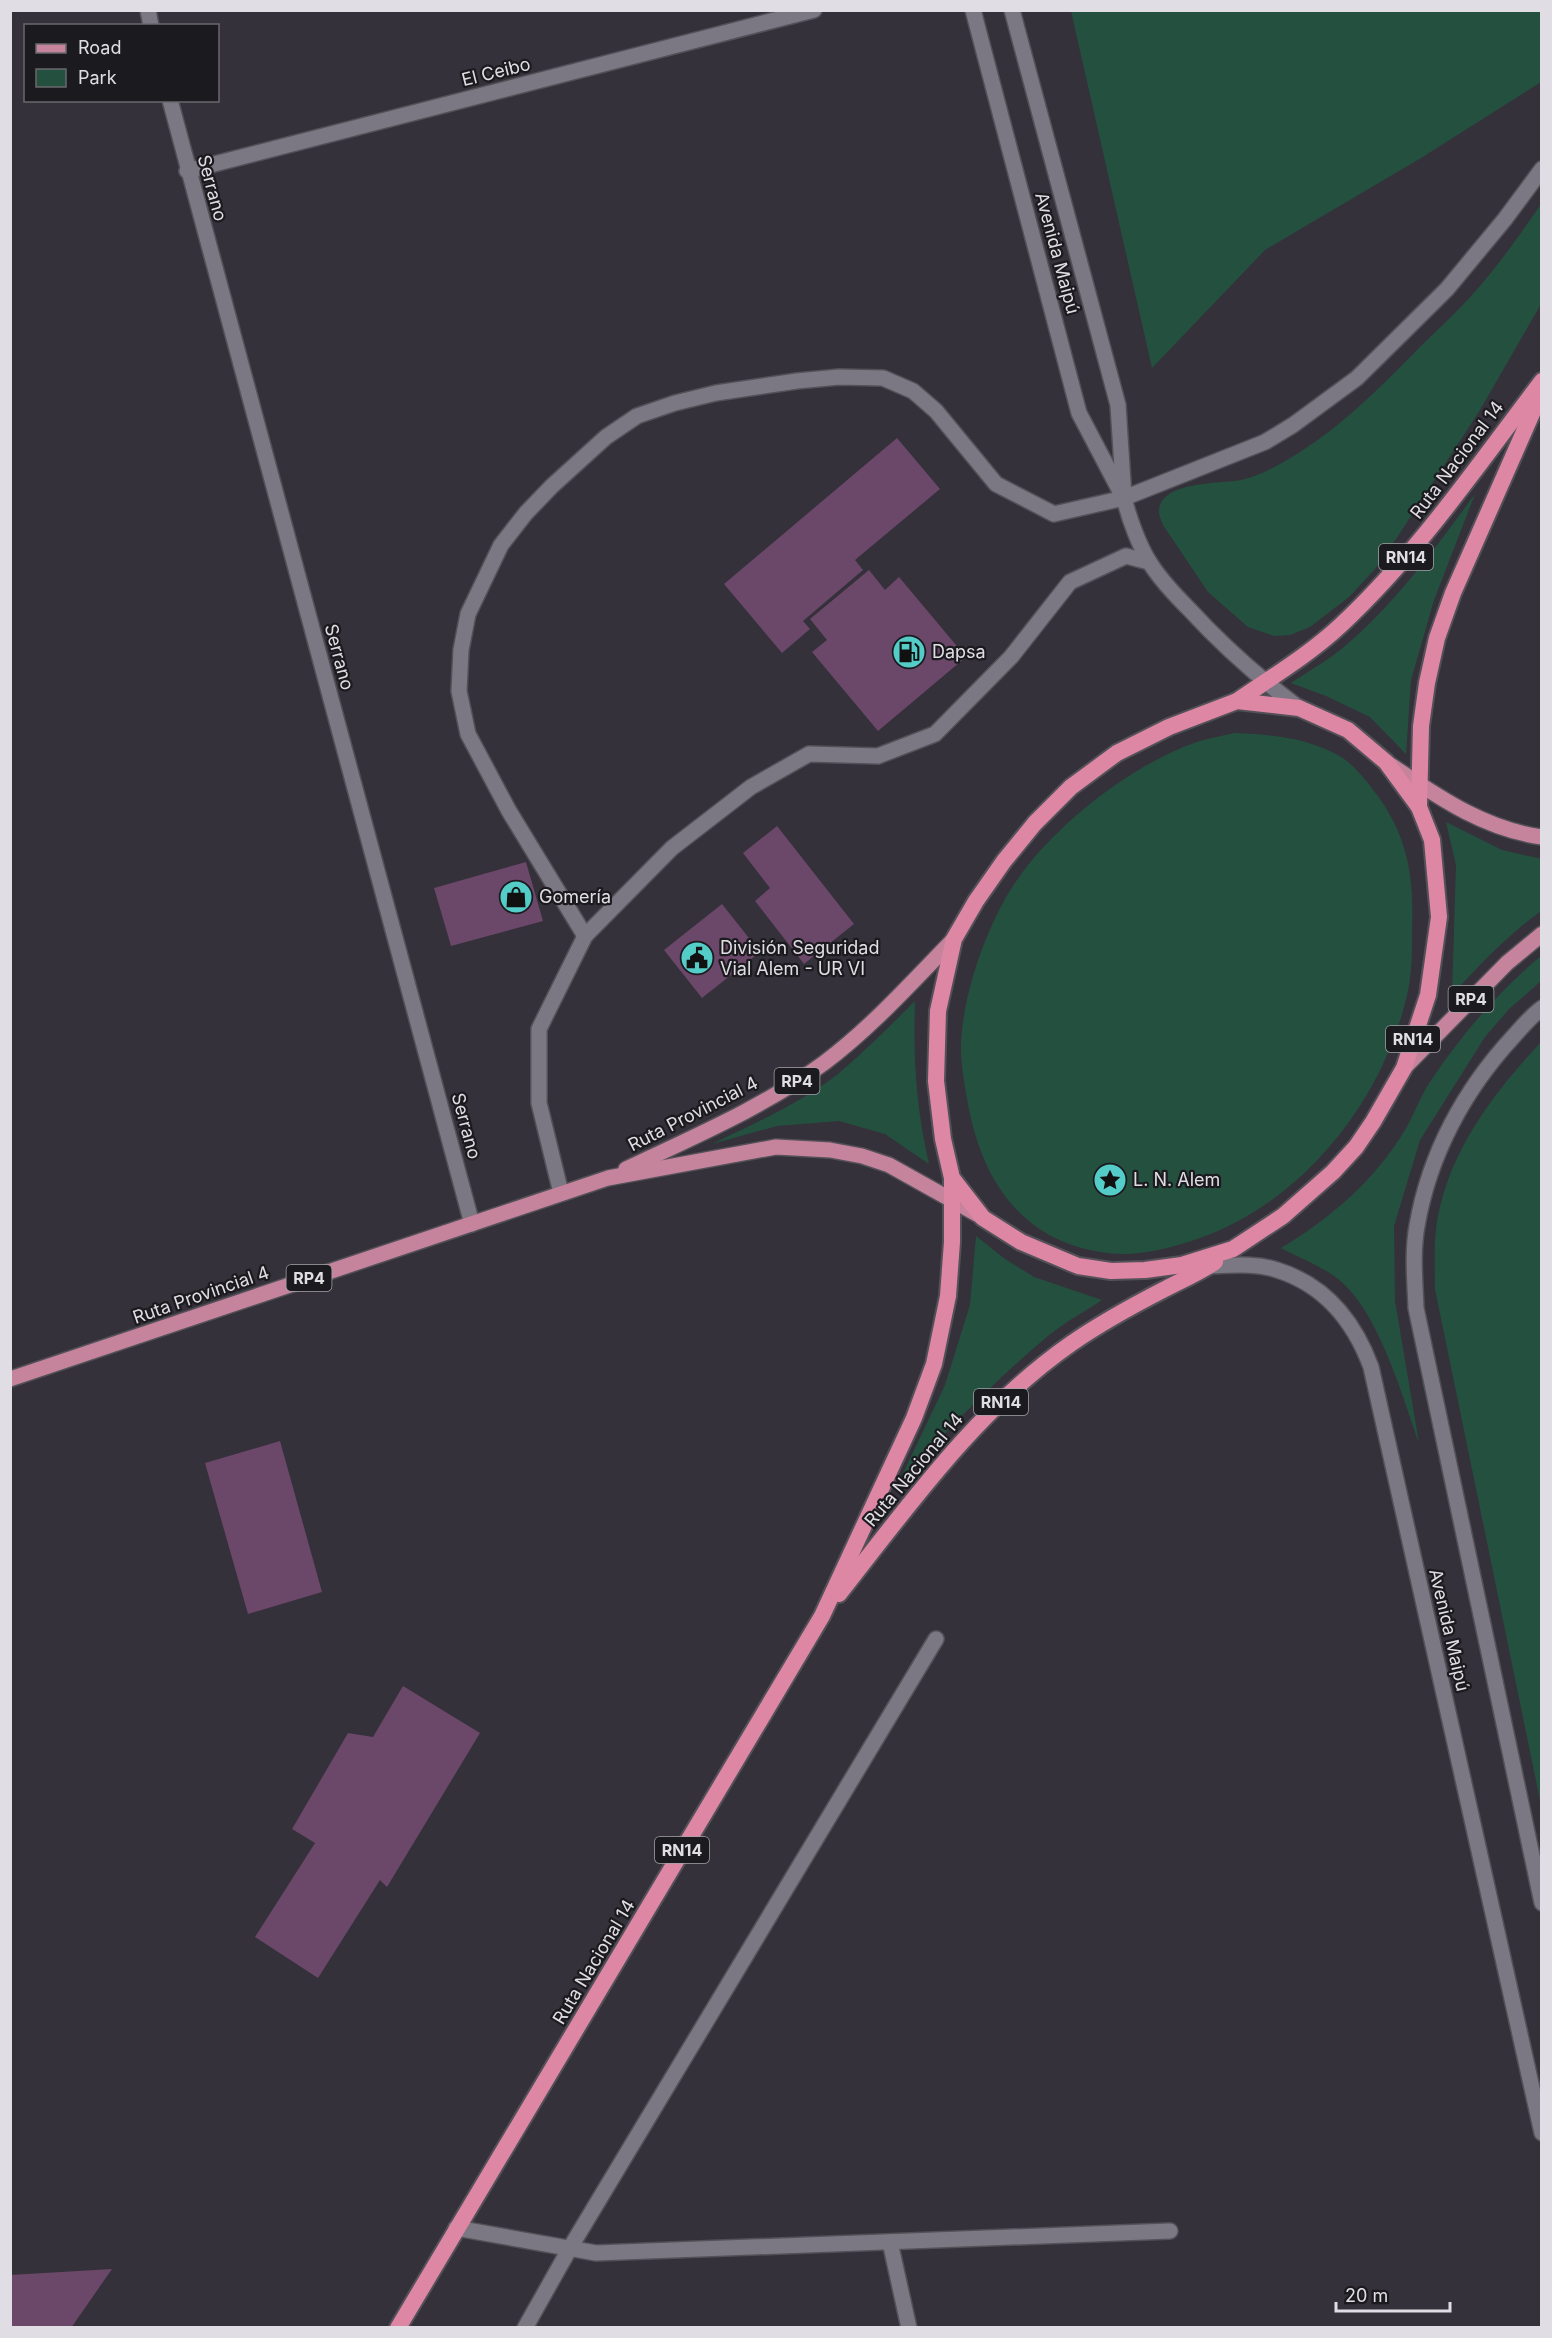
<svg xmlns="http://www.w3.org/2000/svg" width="1552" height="2338" font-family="Inter,sans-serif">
	<rect width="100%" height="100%" fill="#34313a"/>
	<!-- green -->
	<g fill="#24513f">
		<path d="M1071,11H1541V82L1421,158L1265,250L1152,368Z"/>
		<path d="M1541,204V304L1480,410L1398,536L1375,569L1349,597L1310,627L1290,635L1274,636L1248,627L1208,592L1163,525C1162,521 1159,516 1159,512C1159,481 1219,484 1241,480C1257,477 1273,468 1287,460C1337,431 1378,390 1418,349C1436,331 1456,313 1473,294C1498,266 1520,235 1541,204Z"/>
		<path d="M1475,494L1434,600L1411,680L1406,754L1370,717L1326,696L1291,683C1309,671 1328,660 1344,647C1396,603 1436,547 1475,494Z"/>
		<path d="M1235,733C1273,735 1304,737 1338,755C1354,764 1369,784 1380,799C1409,841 1414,880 1412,930C1412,950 1412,971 1408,991C1383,1106 1293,1215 1178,1245C1149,1253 1125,1257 1095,1251C1022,1237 985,1183 970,1114C966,1094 962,1073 961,1053C960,1002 985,929 1013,886C1050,828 1132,764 1197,742C1209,738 1222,736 1235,733Z"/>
		<path d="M1446,822L1502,850L1542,859L1541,911C1508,935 1480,964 1452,995L1456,865Z"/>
		<path d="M1541,956V981L1509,1009L1485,1037L1420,1140L1394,1226L1395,1301L1419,1443C1402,1395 1378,1310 1338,1279C1322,1266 1299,1258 1281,1248C1330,1219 1375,1180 1405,1130C1414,1115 1420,1097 1430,1082C1461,1035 1498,992 1541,956Z"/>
		<path d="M915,1001C913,1059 916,1107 929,1164L885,1134L839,1121L777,1126L712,1144C755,1123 801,1103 838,1074C865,1051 890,1026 915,1001Z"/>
		<path d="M1541,1042V1805L1435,1289C1435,1263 1433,1234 1440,1207C1455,1143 1497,1089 1541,1042Z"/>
		<path d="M976,1236L1005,1259L1034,1277L1102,1300C1084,1312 1065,1322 1048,1336C994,1381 945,1432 898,1484L945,1385L970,1305Z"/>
	</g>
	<!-- building -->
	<g fill="#6b4769">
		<path d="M897,438L940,489L855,560L863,570L803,621L810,629L782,653L724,584Z"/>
		<path d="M869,570L885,590L899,577L966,657L878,731L812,652L827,640L810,619Z"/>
		<path d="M777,826L854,924L804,964L755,901L770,888L743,853Z"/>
		<path d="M526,862L543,921L451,946L434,888Z"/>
		<path d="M722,904L760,952L702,998L664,950Z"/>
		<path d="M280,1441L322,1592L248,1614L205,1463Z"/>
		<path d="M403,1686L480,1733L387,1887L380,1880L318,1978L255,1937L315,1843L292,1829L348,1733L373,1737Z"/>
		<path d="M112,2269L71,2328H10V2275Z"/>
	</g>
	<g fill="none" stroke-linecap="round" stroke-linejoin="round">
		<!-- service casing -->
		<g stroke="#535058" stroke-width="18">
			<g id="service">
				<path d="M585,936L509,811L468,734L459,691L461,650L468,614L501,545L526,513L552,486L606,437L637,416L675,403L716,393L797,381L839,377L883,378L913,391L936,411L996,484L1054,514L1124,498"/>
				<path d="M561,1193L539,1103V1029L585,936L672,848L751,787L809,754L878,756L935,734L1011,657L1070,582L1126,556L1149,562"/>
			</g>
		</g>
		<!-- minor casing -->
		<g stroke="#535058" stroke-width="18">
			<g id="minor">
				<path d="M148,10L151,26"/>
				<path d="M973,10L1079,413L1121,493"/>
				<path d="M1012,10L1118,405L1124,498C1129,518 1139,546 1150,563C1160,579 1175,595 1189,609C1223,646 1259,678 1299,708"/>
				<path d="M170,100L472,1224"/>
				<path d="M187,171L814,10"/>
				<path d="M1124,498L1265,442L1293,425L1357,378L1447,289L1505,219L1542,169"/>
				<path d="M456,2228L596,2253L1170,2231"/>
				<path d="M890,2242L909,2328"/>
				<path d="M525,2328L570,2248L936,1639"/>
			</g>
		</g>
		<!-- secondary casing -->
		<g stroke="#535058" stroke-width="18">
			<g id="secondary">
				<path d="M1542,1008C1531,1016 1522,1027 1513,1037C1464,1090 1429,1155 1417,1226C1412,1253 1415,1281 1416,1308L1542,1903"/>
				<path d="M1203,1266C1227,1266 1254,1262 1277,1270C1325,1285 1354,1321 1371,1367L1542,2133"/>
			</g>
		</g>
		<!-- primary casing -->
		<g stroke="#535058" stroke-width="18">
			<g id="primary">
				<path d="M1389,764C1437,796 1483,829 1542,837"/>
				<path d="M1404,1068L1507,963L1542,934"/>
				<path d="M626,1169C693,1137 764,1107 824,1063C872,1027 912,982 954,939"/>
				<path d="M10,1379L608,1178L776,1147L830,1150L862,1156L889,1165L982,1217"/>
			</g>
		</g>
		<!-- trunk casing -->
		<g stroke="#535058" stroke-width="20">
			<g id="trunk">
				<path d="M1237,701L1299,708L1348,730L1386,762L1419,807L1432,840L1439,917L1428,995L1404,1068L1373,1122L1356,1147L1333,1172L1283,1216L1233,1249L1182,1265L1145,1270L1111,1271L1078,1266L1021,1242L983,1218L952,1178L943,1139L936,1081L938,1011L954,939L976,901L1004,861L1035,823L1071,787L1117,753L1169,727Z"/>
				<path d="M1237,701C1272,677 1310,654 1341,625C1418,553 1478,465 1542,381"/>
				<path d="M1419,807L1421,726L1427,683L1437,638L1453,593L1541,393"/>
				<path d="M839,1594C910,1504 977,1409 1072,1343C1101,1323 1132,1306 1163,1290C1180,1281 1199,1273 1215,1262"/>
				<path d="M398,2328L822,1616L914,1418L934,1364L948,1296L952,1242V1178"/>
			</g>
		</g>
		<!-- service -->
		<use href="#service" stroke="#7c7883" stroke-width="15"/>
		<!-- minor -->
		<use href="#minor" stroke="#7c7883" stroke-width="15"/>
		<!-- secondary -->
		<use href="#secondary" stroke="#7c7883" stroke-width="15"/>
		<!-- primary -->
		<use href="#primary" stroke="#c6839c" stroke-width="15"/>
		<!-- trunk -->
		<use href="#trunk" stroke="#de87a4" stroke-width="16"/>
	</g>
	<!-- icons -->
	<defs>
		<g id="fuel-disc" transform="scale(1.725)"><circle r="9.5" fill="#54cdc8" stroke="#1b1a1e"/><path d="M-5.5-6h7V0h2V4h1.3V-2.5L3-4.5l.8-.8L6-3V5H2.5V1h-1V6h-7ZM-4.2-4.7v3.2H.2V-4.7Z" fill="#111"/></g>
		<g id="shop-disc" transform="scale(1.725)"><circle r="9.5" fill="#54cdc8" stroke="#1b1a1e"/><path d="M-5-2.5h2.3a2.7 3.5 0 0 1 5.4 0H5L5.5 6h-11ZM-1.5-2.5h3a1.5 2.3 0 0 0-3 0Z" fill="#111"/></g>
		<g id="civic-disc" transform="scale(1.725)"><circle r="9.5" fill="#54cdc8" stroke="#1b1a1e"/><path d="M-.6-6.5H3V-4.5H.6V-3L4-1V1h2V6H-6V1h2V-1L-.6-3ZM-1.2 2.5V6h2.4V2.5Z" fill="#111"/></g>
		<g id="sight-disc" transform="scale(1.725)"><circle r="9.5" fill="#54cdc8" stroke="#1b1a1e"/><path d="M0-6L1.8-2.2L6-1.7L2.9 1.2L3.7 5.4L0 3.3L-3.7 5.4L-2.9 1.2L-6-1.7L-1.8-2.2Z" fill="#111"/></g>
	</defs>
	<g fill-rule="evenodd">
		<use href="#fuel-disc" x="909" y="652"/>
		<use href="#shop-disc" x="516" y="897"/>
		<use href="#civic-disc" x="697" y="958"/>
		<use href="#sight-disc" x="1110" y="1180"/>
	</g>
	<g text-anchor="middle" stroke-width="4.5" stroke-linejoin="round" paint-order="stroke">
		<!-- shield labels -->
		<g fill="#1b1a1e" stroke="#a5a3a9" stroke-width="1.5">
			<rect x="1379" y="544" width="54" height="26" rx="4.5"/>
			<rect x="1448.5" y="986" width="45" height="26" rx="4.5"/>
			<rect x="1386" y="1026" width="54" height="26" rx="4.5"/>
			<rect x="774.5" y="1068" width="45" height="26" rx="4.5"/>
			<rect x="286.5" y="1265" width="45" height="26" rx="4.5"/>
			<rect x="974" y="1389" width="54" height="26" rx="4.5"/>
			<rect x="655" y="1837" width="54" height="26" rx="4.5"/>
		</g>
		<g font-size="16" font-weight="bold" fill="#e0dee4">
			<text x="1406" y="563">RN14</text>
			<text x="1471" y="1005">RP4</text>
			<text x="1413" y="1045">RN14</text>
			<text x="797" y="1087">RP4</text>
			<text x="309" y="1284">RP4</text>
			<text x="1001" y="1408">RN14</text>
			<text x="682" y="1856">RN14</text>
		</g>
		<!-- street labels -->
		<g font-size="18" fill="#e0dee4" stroke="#1b1a1e">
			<text transform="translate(496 72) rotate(-14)" y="6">El Ceibo</text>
			<text transform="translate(212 188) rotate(75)" y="6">Serrano</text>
			<text transform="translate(1057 253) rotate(75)" y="6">Avenida Maipú</text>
			<text transform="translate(1457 460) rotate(-53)" y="6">Ruta Nacional 14</text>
			<text transform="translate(339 657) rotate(75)" y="6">Serrano</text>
			<text transform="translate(693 1114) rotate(-27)" y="6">Ruta Provincial 4</text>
			<text transform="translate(466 1126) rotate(75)" y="6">Serrano</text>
			<text transform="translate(201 1295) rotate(-19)" y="6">Ruta Provincial 4</text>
			<text transform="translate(914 1470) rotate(-50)" y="6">Ruta Nacional 14</text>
			<text transform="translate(1449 1630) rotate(77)" y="6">Avenida Maipú</text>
			<text transform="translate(594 1962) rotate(-59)" y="6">Ruta Nacional 14</text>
		</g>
		<!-- poi labels -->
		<g font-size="18" fill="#e0dee4" stroke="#1b1a1e" text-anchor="start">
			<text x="932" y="658">Dapsa</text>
			<text x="539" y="903">Gomería</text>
			<text x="720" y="954">División Seguridad<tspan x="720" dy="21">Vial Alem - UR VI</tspan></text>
			<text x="1133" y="1186">L. N. Alem</text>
		</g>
	</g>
	<!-- border -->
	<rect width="1552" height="2338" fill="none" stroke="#e0dee4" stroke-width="24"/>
	<!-- legend -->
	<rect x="24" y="24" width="195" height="78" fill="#1b1a1e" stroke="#6a686d" stroke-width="1.5"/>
	<rect x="36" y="44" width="30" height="9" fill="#c6839c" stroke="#6a686d" stroke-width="1.5"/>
	<text x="78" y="54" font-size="18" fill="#e0dee4">Road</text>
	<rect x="36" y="69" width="30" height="18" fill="#24513f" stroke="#6a686d" stroke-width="1.5"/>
	<text x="78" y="84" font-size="18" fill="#e0dee4">Park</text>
	<!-- scale -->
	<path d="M1336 2302v9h114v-9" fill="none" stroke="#e0dee4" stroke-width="3"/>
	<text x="1345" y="2302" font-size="18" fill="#e0dee4" stroke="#1b1a1e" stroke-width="4.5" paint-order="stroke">20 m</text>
</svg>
